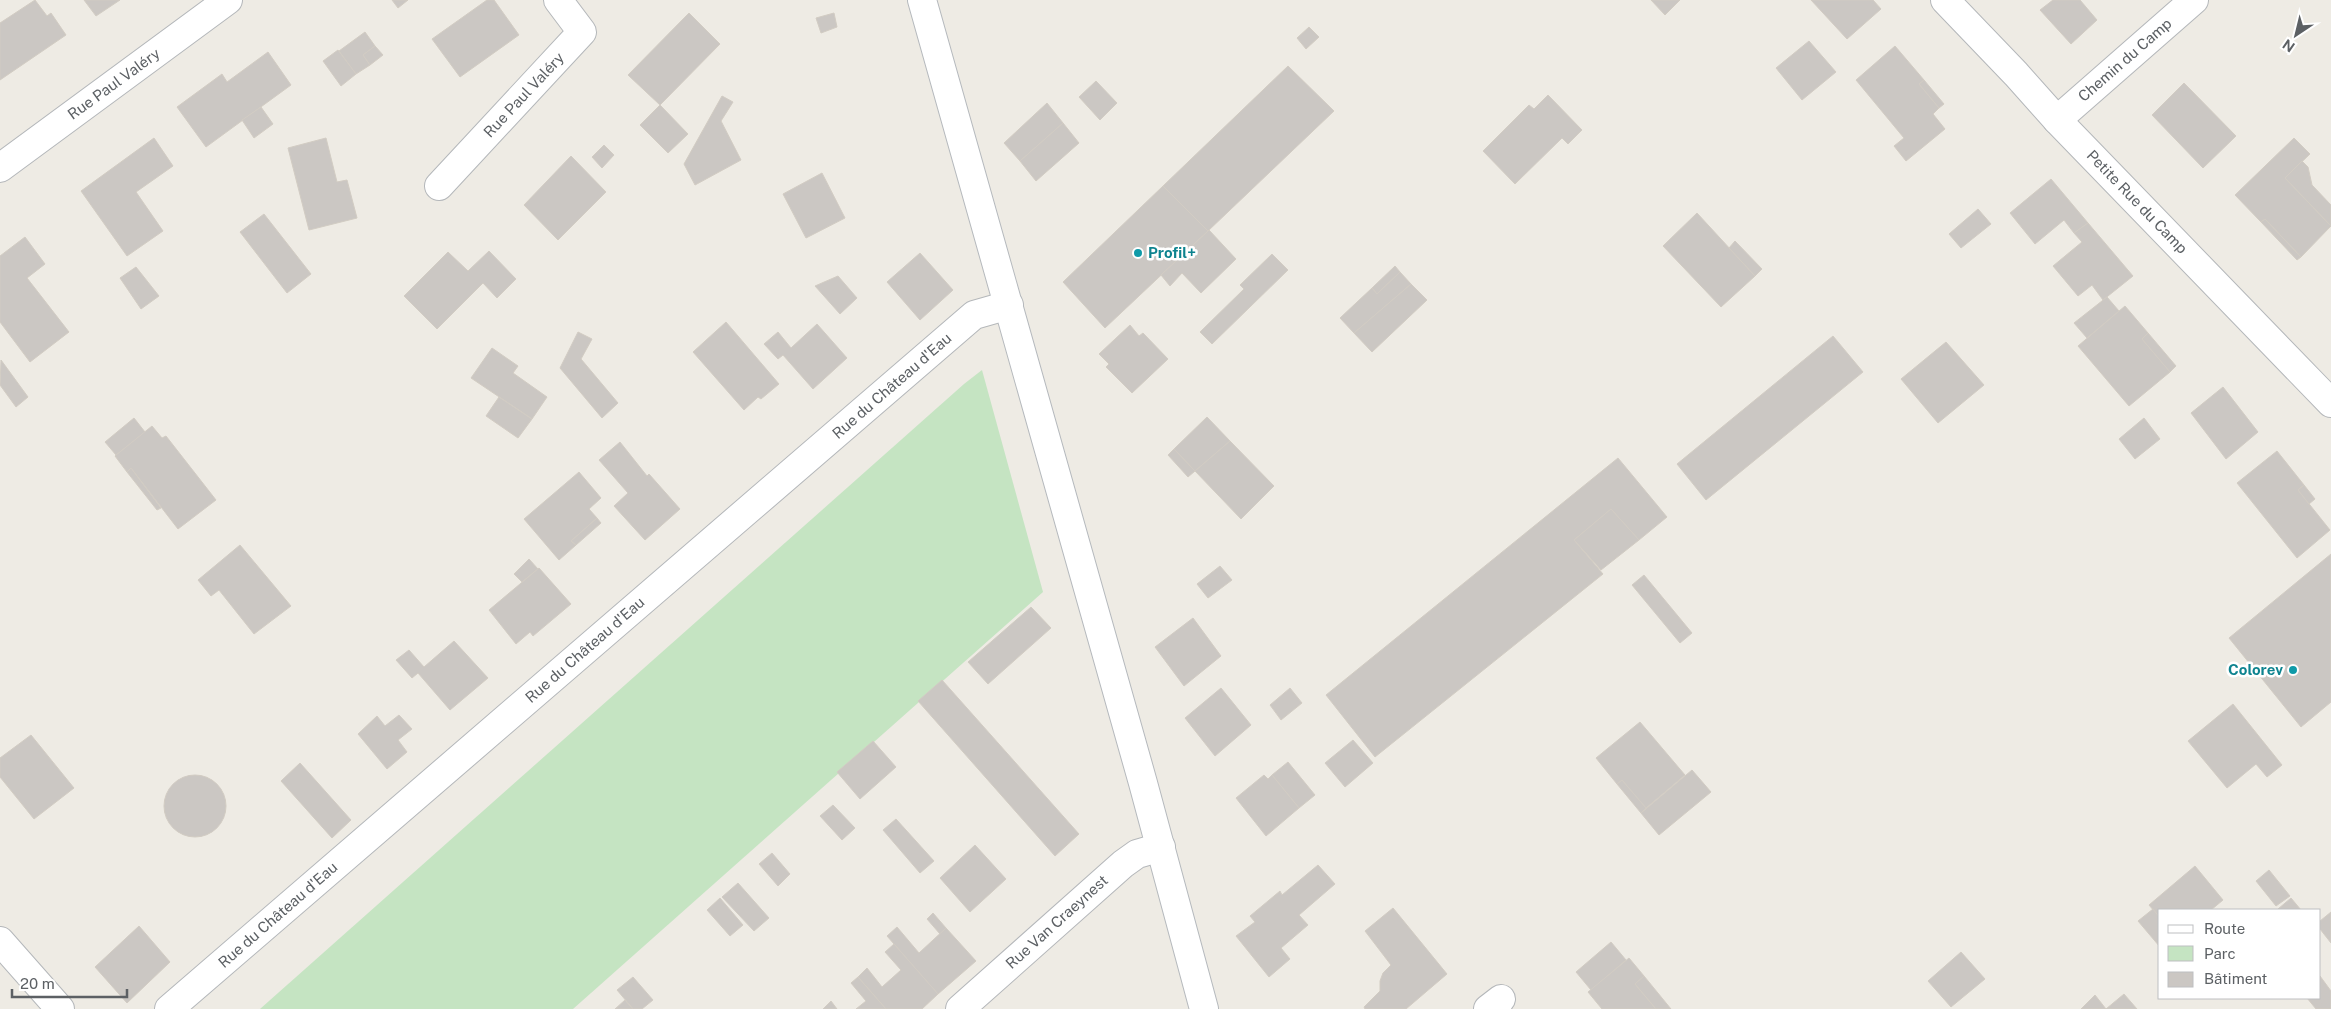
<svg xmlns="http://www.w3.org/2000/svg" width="2331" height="1009" font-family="'Public Sans',sans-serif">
	<rect width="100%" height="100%" fill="#eeebe4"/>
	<!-- green -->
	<path fill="#c5e4c2" d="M982,370L1043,592L573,1009H260L964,384Z"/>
	<!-- building -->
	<g fill="#cbc7c3" stroke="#d2ccc3">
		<path d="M35,0L47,16L51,13L66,35L0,80V23Z"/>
		<path d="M84,0H120L96,16Z"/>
		<path d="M392,0H408L398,8Z"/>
		<path d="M487,0H494L519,35L460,77L432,39Z"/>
		<path d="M1651,0H1680L1665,15Z"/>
		<path d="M1811,0H1873L1881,9L1847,39Z"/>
		<path d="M2053,0H2080L2097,20L2071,44L2040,10Z"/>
		<path d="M689,13L720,44L660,105L628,75Z"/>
		<path d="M834,13L837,27L821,33L816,18Z"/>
		<path d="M1309,27L1319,37L1306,49L1297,38Z"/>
		<path d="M365,32L375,46L363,55L370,65L356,74L339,51Z"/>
		<path d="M1809,41L1836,72L1802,100L1776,68Z"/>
		<path d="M375,46L383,55L370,65L363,55Z"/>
		<path d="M1895,46L1924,80L1919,84L1939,108L1933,114L1945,129L1906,161L1894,146L1904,138L1856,80Z"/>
		<path d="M338,50L356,74L341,86L323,61Z"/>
		<path d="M268,52L291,85L206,147L177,107L222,74L227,82Z"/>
		<path d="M1288,66L1334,111L1208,231L1163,186Z"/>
		<path d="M1924,80L1944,104L1939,108L1919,84Z"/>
		<path d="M1096,81L1117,103L1100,120L1079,97Z"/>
		<path d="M2184,83L2236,136L2203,168L2152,115Z"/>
		<path d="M1548,95L1582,130L1568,144L1562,138L1515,184L1483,151L1529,105L1534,109Z"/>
		<path d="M722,96L733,102L721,121L741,160L695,185L684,164Z"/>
		<path d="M1047,103L1063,123L1020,161L1004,143Z"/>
		<path d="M660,105L688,134L668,153L640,125Z"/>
		<path d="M261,107L273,124L254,138L242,120Z"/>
		<path d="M1063,123L1079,143L1036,181L1020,161Z"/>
		<path d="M154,138L173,166L136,192L163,231L127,256L81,191Z"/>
		<path d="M326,138L337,182L347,180L357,218L309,230L288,148Z"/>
		<path d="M2294,138L2310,154L2285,178L2331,226L2301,257L2265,219L2261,222L2235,195Z"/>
		<path d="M604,145L614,155L602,168L592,157Z"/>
		<path d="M571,156L606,192L558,240L524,205Z"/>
		<path d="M2302,161L2308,167L2312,185L2331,205V226L2285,178Z"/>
		<path d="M822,173L845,218L806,238L783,194Z"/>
		<path d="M2051,179L2088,223L2074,233L2064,220L2035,244L2010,213Z"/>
		<path d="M1163,186L1208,231L1105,328L1063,282Z"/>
		<path d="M1978,209L1991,224L1961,248L1949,234Z"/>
		<path d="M1697,213L1755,276L1721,307L1663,246Z"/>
		<path d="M264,214L311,274L287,293L240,232Z"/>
		<path d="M2265,219L2301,257L2297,260L2261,222Z"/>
		<path d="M2088,223L2133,276L2103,300L2092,285L2078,296L2053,266L2082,242L2074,233Z"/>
		<path d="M1209,230L1236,259L1201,293L1182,273L1170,286L1161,275Z"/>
		<path d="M25,237L45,264L27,278L69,332L30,362L0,322V256Z"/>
		<path d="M1735,241L1762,269L1755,276L1729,248Z"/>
		<path d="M489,251L516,279L497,298L483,283L437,329L404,296L448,252L468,271Z"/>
		<path d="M920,253L953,290L920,320L887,282Z"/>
		<path d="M1272,254L1288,270L1212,344L1200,332L1244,289L1240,285Z"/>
		<path d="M1395,266L1400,272L1377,294L1372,288Z"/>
		<path d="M136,267L159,296L141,309L120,278Z"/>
		<path d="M1400,272L1411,284L1354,333L1340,318L1372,288L1377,294Z"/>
		<path d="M838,276L857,298L840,314L815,286Z"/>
		<path d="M1411,284L1427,300L1372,352L1354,333Z"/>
		<path d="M2107,297L2119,311L2087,338L2074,323Z"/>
		<path d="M2125,306L2148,333L2142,339L2170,372L2129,406L2078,346Z"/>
		<path d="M726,322L779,384L761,399L758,397L744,410L693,352Z"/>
		<path d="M817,324L847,358L813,389L783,355L778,359L764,344L778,332L791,348Z"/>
		<path d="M1130,325L1139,336L1143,333L1168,359L1132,393L1106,367L1109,364L1099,354Z"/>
		<path d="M578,332L592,339L581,359L618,403L602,418L560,368Z"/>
		<path d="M2148,333L2176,366L2170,372L2142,339Z"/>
		<path d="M1833,336L1863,372L1706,500L1677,464Z"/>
		<path d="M1946,342L1984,385L1938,423L1901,379Z"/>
		<path d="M492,348L518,366L513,373L547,397L532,419L471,378Z"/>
		<path d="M1,360L28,397L16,407L0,385Z"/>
		<path d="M2223,387L2258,432L2226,459L2191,413Z"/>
		<path d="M499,397L532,419L518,438L486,416Z"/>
		<path d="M1207,417L1230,441L1195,471L1174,449Z"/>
		<path d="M134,418L145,432L116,455L105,442Z"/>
		<path d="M2144,418L2160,439L2135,459L2119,439Z"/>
		<path d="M152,426L162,438L166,436L216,500L178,529L131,468L127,472L115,456Z"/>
		<path d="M1230,441L1274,486L1241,519L1195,471Z"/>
		<path d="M620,442L647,476L649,474L680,509L645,540L614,506L628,493L599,460Z"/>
		<path d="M1174,449L1195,471L1188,477L1168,455Z"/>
		<path d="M2277,451L2304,485L2298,490L2330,530L2297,558L2237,483Z"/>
		<path d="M1618,458L1667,517L1639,540L1611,509L1574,540L1603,574L1375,757L1326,695Z"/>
		<path d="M131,468L161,508L157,510L127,472Z"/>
		<path d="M579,472L601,498L589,509L597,518L571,541L576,545L559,560L524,519Z"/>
		<path d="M2304,485L2315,499L2309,504L2298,490Z"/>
		<path d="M1611,509L1639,540L1601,570L1574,540Z"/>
		<path d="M597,518L601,523L576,545L571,541Z"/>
		<path d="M240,545L291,606L254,634L219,590L211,596L198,580Z"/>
		<path d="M2331,554V702L2301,727L2229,638Z"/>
		<path d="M529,559L538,569L522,582L514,574Z"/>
		<path d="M1220,566L1232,580L1208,598L1197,584Z"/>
		<path d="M539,568L571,604L533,636L530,632L516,644L489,610Z"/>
		<path d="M1644,575L1692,633L1680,643L1632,585Z"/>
		<path d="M1031,607L1051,628L988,684L968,662Z"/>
		<path d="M1193,618L1221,656L1184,686L1155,647Z"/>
		<path d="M454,641L488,678L450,710L418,673L412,678L396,660L409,650L424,667Z"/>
		<path d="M942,680L1079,834L1055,856L918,701Z"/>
		<path d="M1221,688L1251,725L1215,756L1185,718Z"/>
		<path d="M1290,688L1302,703L1281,720L1270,705Z"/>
		<path d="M2233,704L2282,765L2267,777L2256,764L2227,788L2188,741Z"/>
		<path d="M399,715L412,729L398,740L407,752L387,769L358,734L377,716L385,726Z"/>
		<path d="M1640,722L1685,775L1646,808L1622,780L1617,784L1596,758Z"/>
		<path d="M31,735L74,788L34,819L0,777V758Z"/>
		<path d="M1353,740L1373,763L1345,787L1325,763Z"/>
		<path d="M873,741L896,767L860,799L837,772Z"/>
		<path d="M1288,762L1315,795L1299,808L1272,775Z"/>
		<path d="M300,763L351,820L332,838L281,781Z"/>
		<path d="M1692,770L1711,792L1659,835L1641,813Z"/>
		<circle cx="195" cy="806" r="31"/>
		<path d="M1264,775L1268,779L1272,775L1299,808L1266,836L1236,798Z"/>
		<path d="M1622,780L1646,808L1641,813L1617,784Z"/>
		<path d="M833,805L855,828L842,840L820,816Z"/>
		<path d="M896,819L934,861L920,873L883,830Z"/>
		<path d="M975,845L1006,879L970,912L940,878Z"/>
		<path d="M772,853L790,874L778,886L759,864Z"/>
		<path d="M1318,865L1335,884L1299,915L1308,925L1281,948L1290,959L1269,977L1236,936L1255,922L1250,916L1280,891L1282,895Z"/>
		<path d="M2195,866L2223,900L2211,910H2160V918L2149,905Z"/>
		<path d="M2269,870L2290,896L2276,906L2256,881Z"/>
		<path d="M738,883L769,918L754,931L722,897Z"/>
		<path d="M720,898L743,925L730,936L707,910Z"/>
		<path d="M2291,898L2301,910H2280L2278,909Z"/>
		<path d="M1393,908L1447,974L1406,1009H1365L1364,1007L1380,991V981L1383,973L1391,965L1365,931Z"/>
		<path d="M2153,909L2160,918V947L2138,921Z"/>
		<path d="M2331,912V943L2320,929V921Z"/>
		<path d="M933,913L946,928L940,934L927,919Z"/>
		<path d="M139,926L170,962L127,1003L95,967Z"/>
		<path d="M897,927L919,953L946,928L976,961L938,994L887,936Z"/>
		<path d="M1611,942L1626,960L1591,990L1576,972Z"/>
		<path d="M894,944L938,994L922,1009H886L858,977L867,968L882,987L901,970L885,952Z"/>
		<path d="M1961,952L1985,979L1951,1007L1928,981Z"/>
		<path d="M1629,958L1644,976L1635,984L1656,1009H1602L1588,992Z"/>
		<path d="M1644,976L1671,1009H1656L1635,984Z"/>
		<path d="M2320,976L2331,991V1009H2316L2307,998H2320Z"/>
		<path d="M633,977L653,1000L642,1009H633L617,990Z"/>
		<path d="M858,977L886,1009H856L866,1001L851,983Z"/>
		<path d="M2124,994L2137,1009H2106Z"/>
		<path d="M2095,995L2106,1009H2081Z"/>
		<path d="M625,1000L633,1009H615Z"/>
		<path d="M831,1001L837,1009H823Z"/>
	</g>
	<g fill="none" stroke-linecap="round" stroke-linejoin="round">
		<!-- street casing -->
		<g stroke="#b4b7ba" stroke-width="30">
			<g id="street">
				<path d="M1945,0L2016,74L2057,120L2331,403"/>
				<path d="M2057,120L2194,0"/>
				<path d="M0,168L228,0"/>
				<path d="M439,186L582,32L558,0"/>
				<path d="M0,941L60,1009"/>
				<path d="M169,1009L974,315L1009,305"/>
				<path d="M960,1009L1123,864L1137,854L1161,847"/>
				<path d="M1488,1009L1501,999"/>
			</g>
		</g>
		<!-- secondary casing -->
		<g stroke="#b5b9bd" stroke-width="30">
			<path id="secondary" d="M922,0L1143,783L1204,1009"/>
		</g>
		<!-- street -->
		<use href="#street" stroke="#fff" stroke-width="28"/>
		<!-- secondary -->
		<use href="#secondary" stroke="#fff" stroke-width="28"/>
	</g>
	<!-- markers -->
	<g fill="#0f9aa8" stroke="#fff" stroke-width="2">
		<circle cx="1138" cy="253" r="5"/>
		<circle cx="2293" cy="670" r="5"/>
	</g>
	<g text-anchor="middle" stroke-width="5" stroke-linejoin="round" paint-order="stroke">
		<!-- street labels -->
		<g font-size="15" fill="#5c6064" stroke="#fff">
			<text transform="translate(2125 60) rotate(-41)" y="5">Chemin du Camp</text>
			<text transform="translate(114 84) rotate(-36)" y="5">Rue Paul Valéry</text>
			<text transform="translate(524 95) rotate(-47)" y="5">Rue Paul Valéry</text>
			<text transform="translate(2137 202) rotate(46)" y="5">Petite Rue du Camp</text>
			<text transform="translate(892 386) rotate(-41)" y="5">Rue du Château d'Eau</text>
			<text transform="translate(585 650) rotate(-41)" y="5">Rue du Château d'Eau</text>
			<text transform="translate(278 915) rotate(-41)" y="5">Rue du Château d'Eau</text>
			<text transform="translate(1057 922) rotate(-42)" y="5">Rue Van Craeynest</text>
		</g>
		<!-- culture labels -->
		<g font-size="15" font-weight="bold" fill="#0d838f" stroke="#fff" text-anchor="start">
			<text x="1148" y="258">Profil+</text>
			<text x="2283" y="675" text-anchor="end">Colorev</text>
		</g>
	</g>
	<!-- legend -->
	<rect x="2158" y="909" width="162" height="90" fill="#ffffff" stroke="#bebfc1"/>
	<rect x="2168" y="925" width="25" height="8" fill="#ffffff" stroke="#bebfc1"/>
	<text x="2204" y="934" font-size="15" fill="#5c6064">Route</text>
	<rect x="2168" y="946" width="25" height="15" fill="#c5e4c2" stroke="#bebfc1"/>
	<text x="2204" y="959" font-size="15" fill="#5c6064">Parc</text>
	<rect x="2168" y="972" width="25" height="15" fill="#cbc7c3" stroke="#bebfc1"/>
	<text x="2204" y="984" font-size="15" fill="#5c6064">Bâtiment</text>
	<!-- north arrow -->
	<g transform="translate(2296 35) rotate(215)" stroke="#ffffff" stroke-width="4" paint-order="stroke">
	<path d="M0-4L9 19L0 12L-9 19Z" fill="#5c6064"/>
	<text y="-8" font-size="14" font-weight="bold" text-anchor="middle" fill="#5c6064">N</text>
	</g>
	<!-- scale -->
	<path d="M12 989v8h115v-8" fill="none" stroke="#5c6064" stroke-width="2.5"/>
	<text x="20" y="989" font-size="15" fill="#5c6064" stroke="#ffffff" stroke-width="4" paint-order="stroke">20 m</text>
</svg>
